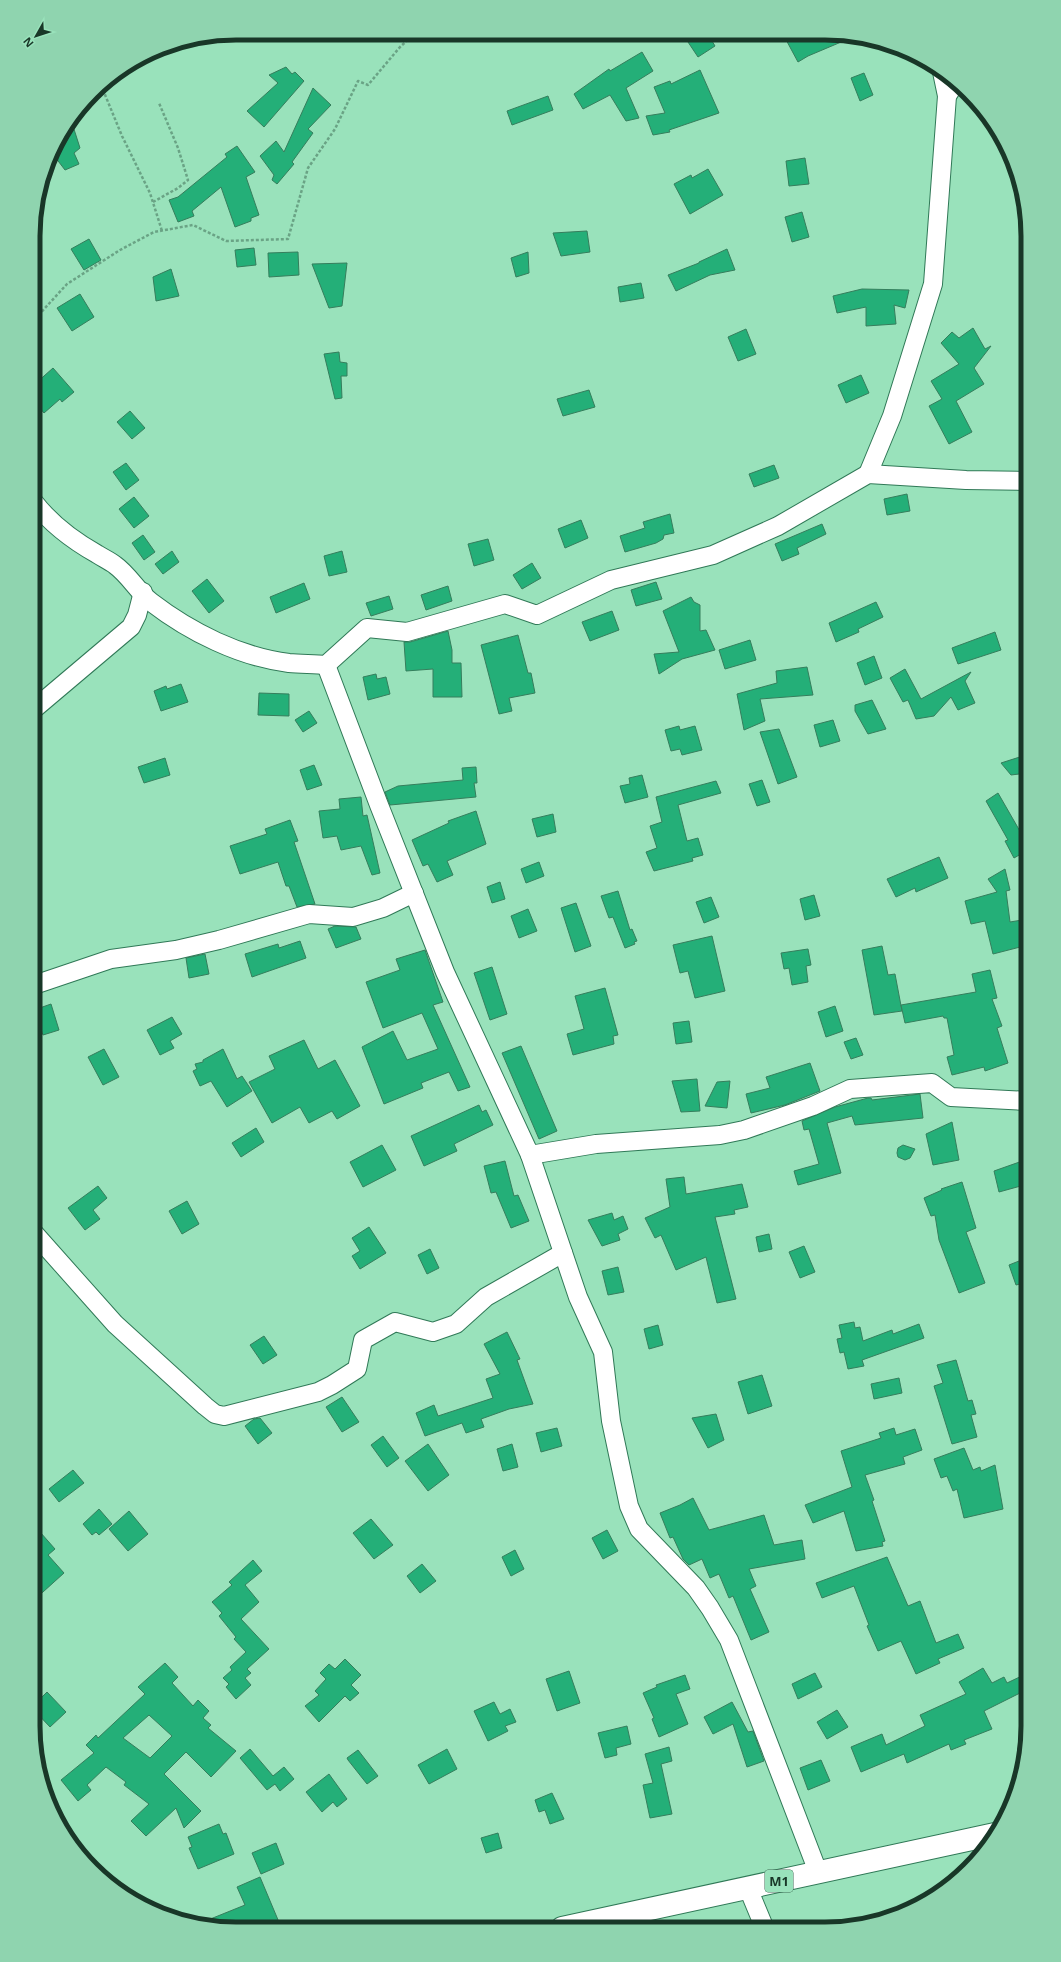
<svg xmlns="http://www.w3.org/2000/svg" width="1061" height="1962" font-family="'Open Sans',sans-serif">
	<rect width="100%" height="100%" fill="#99e2bb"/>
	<!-- building -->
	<g fill="#24af78" stroke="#357e5c" fill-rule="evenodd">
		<path d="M684,36H709L715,46L698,57Z"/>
		<path d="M784,36H802L853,37L808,56L798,62Z"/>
		<path d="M642,52L653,71L626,88L639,118L626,121L610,95L583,109L574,94L609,69L610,71Z"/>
		<path d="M286,67L292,74L295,72L304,81L264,127L247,111L278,83L269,75Z"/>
		<path d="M700,70L719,113L669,130L670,132L653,135L646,116L665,113L654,87L670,81L671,84Z"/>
		<path d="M864,73L873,95L860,101L851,78Z"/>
		<path d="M313,88L331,105L308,129L313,133L292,162L294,164L277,184L272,180L274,175L260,156L276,141L284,152Z"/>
		<path d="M548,96L553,110L512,125L507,111Z"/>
		<path d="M72,123L80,148L74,153L79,164L65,170L52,153L54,146Z"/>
		<path d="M237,146L255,172L246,177L259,215L251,218V221L235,227L221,187L192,211L194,216L178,222L169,200L178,197L227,157L225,154Z"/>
		<path d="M805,158L809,184L789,186L786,161Z"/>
		<path d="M708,169L723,195L690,214L674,184L691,175L692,178Z"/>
		<path d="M802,212L809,237L792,242L785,217Z"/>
		<path d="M587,231L590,252L561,256L553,233Z"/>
		<path d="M89,239L101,260L84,270L71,249Z"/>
		<path d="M254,248L256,265L237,267L235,250Z"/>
		<path d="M727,249L735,270L710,275L676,291L668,275L699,263V262Z"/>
		<path d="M298,252L299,275L269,277L268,253Z"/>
		<path d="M528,252L529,273L516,277L511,258Z"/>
		<path d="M347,263L342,306L329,308L312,264Z"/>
		<path d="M171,269L179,296L156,301L153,277Z"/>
		<path d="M641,283L644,298L620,302L618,287Z"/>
		<path d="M862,289L909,290L905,308L894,305L896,324L866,326V307L837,313L833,296Z"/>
		<path d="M80,294L94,317L72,331L57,308Z"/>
		<path d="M973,328L985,349L991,346L974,368L984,384L956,401L972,432L949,444L929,406L942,399L931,381L959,364L941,343L952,332L959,338Z"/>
		<path d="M746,329L756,354L738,361L728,337Z"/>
		<path d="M339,352L340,362L347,363V376H341L342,398L335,399L324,354Z"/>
		<path d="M53,368L74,392L62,402L60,399L44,413L34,401L35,384Z"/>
		<path d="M861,375L869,393L846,403L838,385Z"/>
		<path d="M589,390L595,407L563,416L557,399Z"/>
		<path d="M130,411L145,428L132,439L117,422Z"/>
		<path d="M126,463L139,480L126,490L113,472Z"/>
		<path d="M774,465L779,478L754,487L749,474Z"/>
		<path d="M907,494L910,511L887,515L884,499Z"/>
		<path d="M134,497L149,516L134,528L119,509Z"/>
		<path d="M670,514L674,533L664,535L663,539L656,543L625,552L620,536L645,528L643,522Z"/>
		<path d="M581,520L588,538L565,548L558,529Z"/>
		<path d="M822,524L826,534L797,548L799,554L782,561L775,544Z"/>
		<path d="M143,535L155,552L144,560L132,543Z"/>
		<path d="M488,539L494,560L474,566L468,544Z"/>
		<path d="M172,551L179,562L163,574L155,564Z"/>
		<path d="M342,551L347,572L329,576L324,556Z"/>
		<path d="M532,563L541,578L522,589L513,575Z"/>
		<path d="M207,579L224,601L209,613L192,591Z"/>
		<path d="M656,582L662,599L636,606L631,590Z"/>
		<path d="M304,583L310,599L276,613L270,597Z"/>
		<path d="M448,586L452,601L426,610L421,595Z"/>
		<path d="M389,596L393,609L371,616L366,603Z"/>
		<path d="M691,597L694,602L700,605V631L706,630L715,650L682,659L659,674L654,654L679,652L663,611Z"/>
		<path d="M876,602L883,617L858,629L859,632L836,642L829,623Z"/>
		<path d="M612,611L619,630L590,641L582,622Z"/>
		<path d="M448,631L452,650V663H461L462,697H433V669L406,671L404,642H410Z"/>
		<path d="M995,632L1001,650L958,664L952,648Z"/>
		<path d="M518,635L528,673H531L535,693L509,698L512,711L499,714L481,645Z"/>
		<path d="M750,640L756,660L725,669L719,650Z"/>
		<path d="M874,656L882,678L865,685L857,663Z"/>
		<path d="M807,667L813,695L760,699L765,721L744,730L737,694L777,683L776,671Z"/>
		<path d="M905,669L921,699L971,672L965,681L975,703L958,710L951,697L934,716L916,719L908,700L903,702L890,678Z"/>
		<path d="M376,674L377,679L386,677L390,694L368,700L363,677Z"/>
		<path d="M181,684L188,702L161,711L154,691L166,686L167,689Z"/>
		<path d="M259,693L289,694V716L258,715Z"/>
		<path d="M872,700L886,729L868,734L855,711V705Z"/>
		<path d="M309,711L317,723L303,732L295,720Z"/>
		<path d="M833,720L840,741L820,747L814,725Z"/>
		<path d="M679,726L680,730L695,726L702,750L682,755L680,749L671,751L665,730Z"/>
		<path d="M779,729L797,777L778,784L760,732Z"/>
		<path d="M1026,755L1027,773L1011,775L1001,763Z"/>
		<path d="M165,758L170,775L144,783L138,767Z"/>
		<path d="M314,765L322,785L307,790L300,770Z"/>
		<path d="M476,767L477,783H474L476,797L390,805L385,792L398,786L463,780L462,768Z"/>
		<path d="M642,775L648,797L625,803L620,786L630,784L629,778Z"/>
		<path d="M762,780L770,802L757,806L749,784Z"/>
		<path d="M716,781L721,793L678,805L687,841L698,838L703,855L692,858L693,861L654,871L646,852L657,848L650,826L662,822L656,797Z"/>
		<path d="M998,793L1021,833L1028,829V850L1014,858L1005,841L1008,840L986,801Z"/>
		<path d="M361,797L363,816L367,815L380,873L372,875L361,846L341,850L337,836L323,838L319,811L340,809L339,799Z"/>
		<path d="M476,811L486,844L447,861L453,875L437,882L428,864L423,866L412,840L449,823L448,821Z"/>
		<path d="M553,814L556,832L537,837L532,819Z"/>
		<path d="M290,820L298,841L294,842L315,904L297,907L289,886H286L278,862L240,874L230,846L267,834L265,829Z"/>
		<path d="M939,857L948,878L916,892L915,888L896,897L887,879Z"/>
		<path d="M539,862L544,876L526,883L521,869Z"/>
		<path d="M1005,869L1010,890L1006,891L1010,922L1028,919V945L993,954L985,921L971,924L965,901L997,892L988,879Z"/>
		<path d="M500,882L505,899L492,903L487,887Z"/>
		<path d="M618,891L630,930L632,929L637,941L634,942L635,944L625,948L613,917L609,918L601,896Z"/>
		<path d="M814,895L820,916L805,920L800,899Z"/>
		<path d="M711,897L719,917L704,923L696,902Z"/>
		<path d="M576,903L591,946L575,952L561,908Z"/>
		<path d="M528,909L537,931L519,938L511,916Z"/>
		<path d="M335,926L356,927L361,939L336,948L328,929Z"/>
		<path d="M712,936L725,991L695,998L688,971L680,973L673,945Z"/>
		<path d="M300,941L306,958L252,977L245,954L278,944L279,948Z"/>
		<path d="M882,946L888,975L895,974L902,1011L874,1015L862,950Z"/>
		<path d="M808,949L811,965L806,966L808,982L792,985L789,968L784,969L781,953Z"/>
		<path d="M425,950L443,1002L433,1005L470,1087L458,1091L449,1072L421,1083L423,1088L384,1104L362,1047L393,1031L407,1060L438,1049L422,1013L383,1028L366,982L400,970L396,959Z"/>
		<path d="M205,954L209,974L189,978L186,958Z"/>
		<path d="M492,967L507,1014L490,1020L474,973Z"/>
		<path d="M990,970L997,998L992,999L1002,1026L997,1028L1008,1063L985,1071L984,1067L952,1075L947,1057L954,1055L947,1018H944L943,1016L905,1023L901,1005L976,992L972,974Z"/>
		<path d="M605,988L618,1035L613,1036L614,1044L573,1055L567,1034L584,1029L575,996Z"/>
		<path d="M51,1004L59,1030L43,1035L41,1029L34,1031V1010Z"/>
		<path d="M835,1006L843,1031L826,1037L818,1012Z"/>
		<path d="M172,1017L182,1034L170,1041L174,1048L160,1055L147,1030Z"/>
		<path d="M689,1021L692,1042L676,1044L673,1023Z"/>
		<path d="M856,1038L863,1055L851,1059L844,1042Z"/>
		<path d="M304,1040L318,1069L335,1060L360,1106L337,1119L332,1111L309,1123L300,1107L272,1123L249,1082L275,1069L269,1056Z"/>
		<path d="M521,1046L557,1131L539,1139L502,1053Z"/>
		<path d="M104,1049L119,1077L103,1085L88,1057Z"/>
		<path d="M223,1049L237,1079L242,1076L252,1091L227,1107L211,1081L200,1086L193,1071L197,1069L195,1064L203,1062V1060Z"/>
		<path d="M810,1063L820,1091L785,1105L751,1113L746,1094L770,1088L766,1077Z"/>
		<path d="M697,1079L700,1111L681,1112L672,1081Z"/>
		<path d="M730,1081L727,1108L705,1106L717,1082Z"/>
		<path d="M920,1094L923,1118L855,1125L852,1116L827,1123L841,1173L798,1185L794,1171L819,1164L809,1129L804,1130L802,1121L835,1107L868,1098H871L872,1100Z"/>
		<path d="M479,1105L482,1112L486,1110L493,1125L454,1144L457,1151L424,1166L411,1136Z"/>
		<path d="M952,1122L959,1160L933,1165L926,1134Z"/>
		<path d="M256,1128L264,1142L241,1157L232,1143Z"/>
		<path d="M382,1145L396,1170L363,1187L350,1162Z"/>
		<path d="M903,1145L915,1149L910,1158L905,1160L898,1157L897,1153L898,1148Z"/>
		<path d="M1028,1159V1184L999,1192L994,1171Z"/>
		<path d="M505,1161L514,1196L518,1195L529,1221L511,1228L496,1192L491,1193L484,1166Z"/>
		<path d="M684,1177L686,1194L742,1184L748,1207L734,1210L735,1214L715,1217L736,1299L717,1303L706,1257L676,1270L661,1235L655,1238L645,1218L670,1207L666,1179Z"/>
		<path d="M962,1182L976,1228L966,1232L985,1283L959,1293L939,1240L935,1215L931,1216L924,1198L942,1190L941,1189Z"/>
		<path d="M98,1186L107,1198L93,1210L100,1219L85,1230L68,1208Z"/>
		<path d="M187,1201L199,1224L182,1234L169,1211Z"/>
		<path d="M612,1213L614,1220L623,1216L628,1229L618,1234L620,1240L602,1246L588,1220Z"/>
		<path d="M369,1227L386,1253L360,1269L352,1256L360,1251L352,1238Z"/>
		<path d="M769,1234L772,1249L759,1252L756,1237Z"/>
		<path d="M804,1246L815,1272L800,1278L789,1252Z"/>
		<path d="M430,1249L439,1268L427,1274L418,1255Z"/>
		<path d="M1024,1259L1028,1270V1282L1016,1285L1009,1265Z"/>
		<path d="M618,1267L624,1292L608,1295L602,1271Z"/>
		<path d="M854,1322L855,1328L860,1327L863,1341L892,1330L893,1334L919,1324L924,1338L862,1360L864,1366L848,1369L844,1352L840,1353L837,1339L842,1338L839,1325Z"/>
		<path d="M658,1325L663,1345L649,1349L644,1329Z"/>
		<path d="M507,1332L520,1359L517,1360L533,1404L509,1409L481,1419L484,1427L466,1433L462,1423L425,1436L416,1413L434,1405L438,1416L493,1398L486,1379L500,1374L484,1344Z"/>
		<path d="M264,1336L277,1355L263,1364L250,1345Z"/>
		<path d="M956,1360L968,1401L972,1400L976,1414L971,1415L977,1437L952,1444L934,1386L943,1383L937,1365Z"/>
		<path d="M762,1375L772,1406L748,1414L738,1382Z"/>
		<path d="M899,1378L902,1393L874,1399L871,1384Z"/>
		<path d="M342,1397L359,1422L342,1432L326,1407Z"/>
		<path d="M716,1414L724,1440L708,1448L692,1418Z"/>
		<path d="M260,1418L272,1433L258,1444L245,1426L254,1419Z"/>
		<path d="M557,1428L562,1446L541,1452L536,1433Z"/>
		<path d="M894,1428L896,1435L915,1429L922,1450L903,1457L905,1464L865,1475L874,1500L872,1501L885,1541L882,1542L883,1546L856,1551L844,1511L813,1523L805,1505L852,1487L841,1451L881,1438L879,1433Z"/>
		<path d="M383,1436L399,1458L387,1467L371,1445Z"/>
		<path d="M428,1444L449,1475L428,1491L405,1461Z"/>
		<path d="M512,1444L518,1467L503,1471L497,1449Z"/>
		<path d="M964,1448L973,1470L980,1467L981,1471L995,1465L1003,1509L964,1518L957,1489L953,1491L947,1476L941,1478L934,1459Z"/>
		<path d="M73,1470L84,1483L59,1502L49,1489Z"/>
		<path d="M693,1498L709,1530L764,1515L774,1545L802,1540L805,1559L749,1569L756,1586L750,1589L769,1632L751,1640L733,1596L729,1598L719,1574L710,1578L702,1559L689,1565L683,1559L673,1537L670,1538L660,1513L680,1505Z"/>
		<path d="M99,1509L112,1524L99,1535L96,1532L92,1535L83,1524Z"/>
		<path d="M129,1511L148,1534L128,1551L109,1529Z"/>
		<path d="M371,1519L393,1545L374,1559L353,1533Z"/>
		<path d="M33,1524L55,1549L48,1555L64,1573L33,1601Z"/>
		<path d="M607,1530L618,1551L603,1559L592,1538Z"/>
		<path d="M515,1550L524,1569L511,1576L502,1557Z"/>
		<path d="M887,1557L908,1606L920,1601L936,1643L958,1634L964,1648L938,1659L940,1663L916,1674L901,1641L878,1651L867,1626L869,1625L854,1586L822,1598L816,1583Z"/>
		<path d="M253,1560L262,1571L245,1585L259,1602L241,1619L269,1649L247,1669L251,1673L245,1678L251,1685L236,1699L226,1687L229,1684L223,1678L232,1670L230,1667L246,1652L234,1639L236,1637L219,1616L222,1613L212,1602L232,1585L229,1582Z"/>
		<path d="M422,1564L436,1581L420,1593L407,1576Z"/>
		<path d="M345,1659L361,1675L351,1685L359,1693L350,1701L345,1696L319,1722L305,1706L319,1695L315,1691L326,1679L320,1673L329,1664L335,1669Z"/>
		<path d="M165,1663L178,1677L172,1683L193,1706L198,1700L209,1711L203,1718L211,1725L208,1728L236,1751L211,1777L186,1752L164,1774L201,1811L184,1828L176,1808L146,1836L131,1821L149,1804L124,1785L126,1782L106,1767L87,1785L91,1790L78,1801L61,1780L94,1753L86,1745L96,1735L98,1738L145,1694L138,1687ZM149,1715L172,1736L150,1758L123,1738Z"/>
		<path d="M983,1668L992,1683L1004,1677L1007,1683L1028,1673V1689L984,1711L992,1729L964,1740L966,1744L951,1750L949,1744L907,1763L904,1754L861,1772L851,1747L882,1734L886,1745L925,1726L920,1715L966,1694L959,1682Z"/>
		<path d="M569,1671L580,1703L557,1711L546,1679Z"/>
		<path d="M815,1673L822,1687L798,1699L792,1684Z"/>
		<path d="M685,1675L690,1689L676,1694L688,1724L659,1737L652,1719L654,1718L643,1693L657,1687L656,1685Z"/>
		<path d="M47,1692L66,1712L50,1727L33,1709V1706Z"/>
		<path d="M494,1702L500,1714L510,1709L516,1722L505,1726L508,1731L488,1741L474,1711Z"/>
		<path d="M732,1702L748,1732L753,1731L764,1761L747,1767L733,1724L713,1734L704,1717Z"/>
		<path d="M837,1710L848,1727L827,1739L817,1722Z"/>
		<path d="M627,1726L631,1744L616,1748L617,1755L605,1758L598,1733Z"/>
		<path d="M669,1747L672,1761L661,1764L672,1814L650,1818L643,1785L653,1783L645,1754Z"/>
		<path d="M250,1749L273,1776L284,1767L294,1779L280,1791L275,1784L267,1790L240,1758Z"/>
		<path d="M447,1749L457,1769L429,1784L418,1765Z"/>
		<path d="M358,1750L378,1776L367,1784L348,1760L347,1758Z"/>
		<path d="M821,1760L830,1781L808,1790L800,1768Z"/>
		<path d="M329,1774L347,1799L337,1807L333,1802L322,1812L306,1792Z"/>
		<path d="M552,1793L564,1819L550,1824L545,1810L539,1812L535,1800Z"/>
		<path d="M219,1824L223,1834L226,1833L234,1854L198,1869L189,1848L192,1847L188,1837Z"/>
		<path d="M498,1833L502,1848L486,1853L481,1838Z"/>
		<path d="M276,1843L284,1864L261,1874L252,1853Z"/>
		<path d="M260,1877L281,1927H209L198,1924L245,1905L237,1887Z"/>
	</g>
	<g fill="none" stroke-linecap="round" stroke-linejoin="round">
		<!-- minor casing -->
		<g stroke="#307957" stroke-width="20">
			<g id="minor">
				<path d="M942,72L947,96"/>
				<path d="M868,474L892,416L933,284L947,96L956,82"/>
				<path d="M34,502C51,524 72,540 97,554C103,558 110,561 115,565C129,575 138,592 151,602C190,632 240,657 289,663C301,664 314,664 326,665L367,628L407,632L505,604L537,615L611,580L713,555L778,526L868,474L966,480L1028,481"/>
				<path d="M326,665L379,805L445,972L530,1155L596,1144L720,1135L744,1130L813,1106L850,1089L932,1083L951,1097L1028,1101"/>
				<path d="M34,709L131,627L137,615L143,592"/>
				<path d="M34,985L111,959L176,950L219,940L309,914L353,917L383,908L414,893"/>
				<path d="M530,1155L578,1297L603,1352L611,1421L629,1506L639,1529L696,1588L710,1608L729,1640L818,1872"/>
				<path d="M34,1233L115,1324L205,1406L215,1414L224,1416L318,1392L332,1385L357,1369L363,1340L395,1322L433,1332L456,1324L486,1297L563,1253"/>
				<path d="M748,1888L765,1929"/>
			</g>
		</g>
		<!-- trunk casing -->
		<g stroke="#307957" stroke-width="24">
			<path id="trunk" d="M562,1928L995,1834"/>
		</g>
		<!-- path -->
		<g stroke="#6aa385" stroke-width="2.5" stroke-dasharray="3 2" stroke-linecap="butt">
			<path d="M101,85L122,136L150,193L162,231"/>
			<path d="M153,202L178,188L188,180L178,148L159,103"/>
			<path d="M35,319L67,284L120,250L154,232L193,225L226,241L288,239L308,168L335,129L358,81L368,85L400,47L414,34"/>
		</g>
		<!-- minor -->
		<use href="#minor" stroke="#fff" stroke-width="18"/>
		<!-- trunk -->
		<use href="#trunk" stroke="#fff" stroke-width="22"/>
	</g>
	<g text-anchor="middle" stroke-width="4" stroke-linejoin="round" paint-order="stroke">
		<!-- shield labels -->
		<rect fill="#99e2bb" stroke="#3f6a54" stroke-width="1" x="765" y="1870" width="28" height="22" rx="3"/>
		<g font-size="13" font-weight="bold" fill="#193728">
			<text x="779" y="1886">M1</text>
		</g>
	</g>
	<!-- crop -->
	<path d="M0 0H1061V1962H0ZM236 40H825A196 196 0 0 1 1021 236V1726A196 196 0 0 1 825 1922H236A196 196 0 0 1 40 1726V236A196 196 0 0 1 236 40Z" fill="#8fd4af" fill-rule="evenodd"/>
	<path fill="none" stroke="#193728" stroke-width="5" d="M236 40H825A196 196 0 0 1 1021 236V1726A196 196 0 0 1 825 1922H236A196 196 0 0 1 40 1726V236A196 196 0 0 1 236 40Z"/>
	<!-- north arrow -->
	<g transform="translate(36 36) rotate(231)" stroke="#99e2bb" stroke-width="3" paint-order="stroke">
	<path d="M0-3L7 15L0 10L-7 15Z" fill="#193728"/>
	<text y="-6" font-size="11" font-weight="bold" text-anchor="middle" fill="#193728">N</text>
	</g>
</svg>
